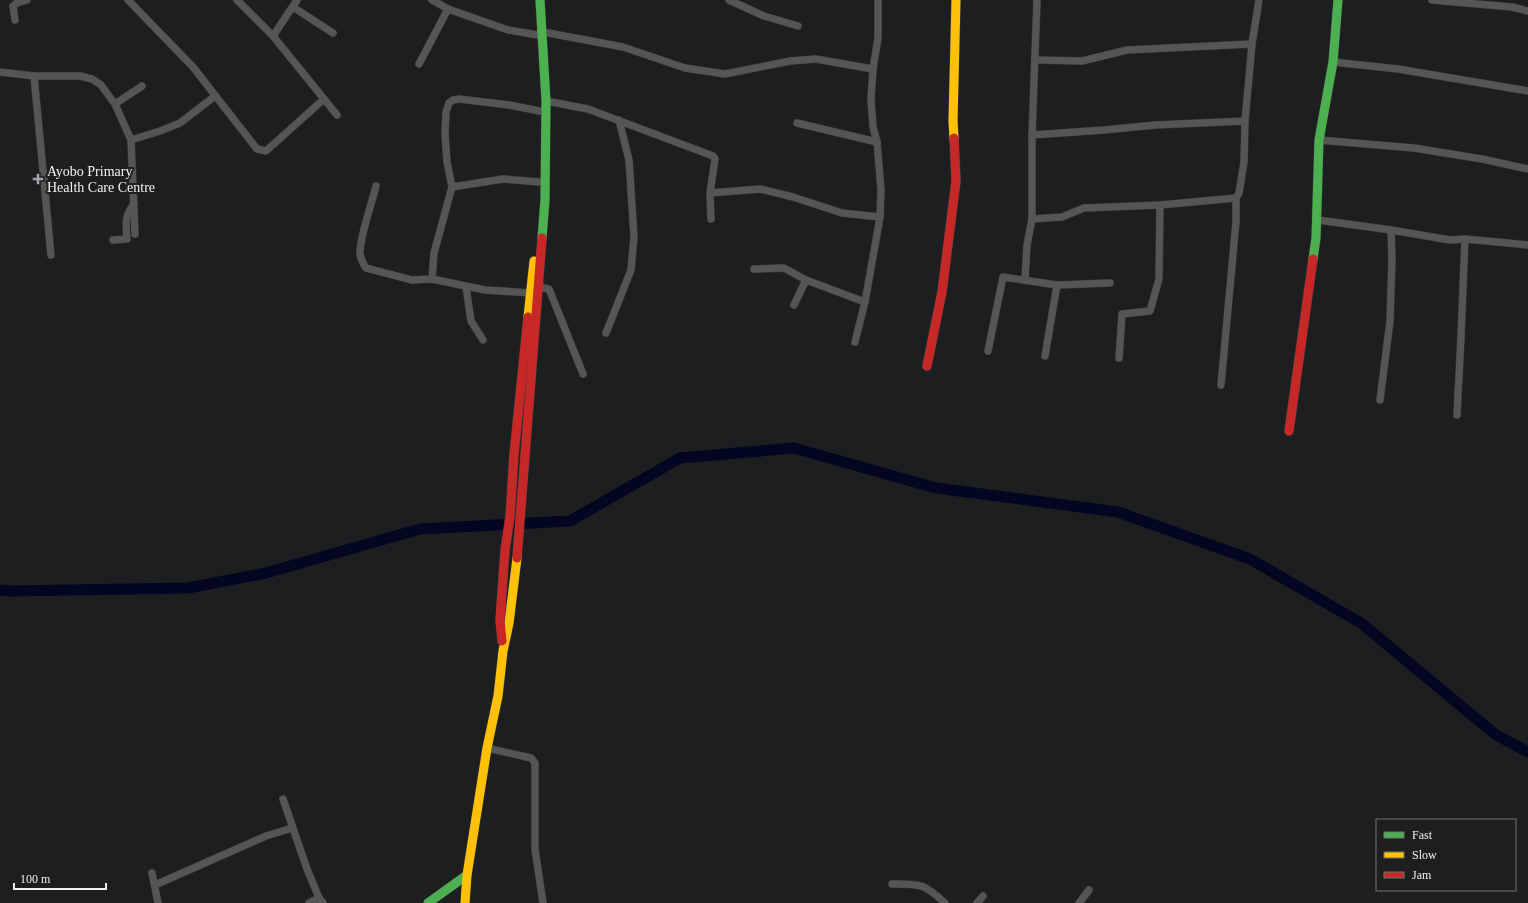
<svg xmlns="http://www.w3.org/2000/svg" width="1528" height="903" font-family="'Times New Roman',serif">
	<rect width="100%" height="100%" fill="#1d1e1f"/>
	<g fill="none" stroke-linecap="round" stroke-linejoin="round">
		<!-- river -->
		<path stroke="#030620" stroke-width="11" d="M0,590L11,591L188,588L266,573L420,529L570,521L680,458L794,448L936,488L1118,512L1250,559L1361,623L1496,735L1528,752"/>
		<!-- street casing -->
		<g stroke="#393a3b" stroke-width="8">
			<g id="street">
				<path d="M128,0L193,67L257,149L266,151L324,99"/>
				<path d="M237,0L273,36L337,115"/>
				<path d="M432,0L448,9L508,30L538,35"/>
				<path d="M729,0L764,16L798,26"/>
				<path d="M1432,0L1512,7L1528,11"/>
				<path d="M293,7L333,33"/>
				<path d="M15,20L13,6L17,3L27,0"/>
				<path d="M543,32L623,47L685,68L725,74L790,61L816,59L873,69"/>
				<path d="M273,36L297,0"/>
				<path d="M1035,60L1082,61L1127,50L1252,44"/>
				<path d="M1333,62L1398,69L1528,91"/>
				<path d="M419,64L448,9"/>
				<path d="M0,72L34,76H80L92,79L101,85L115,104L131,140L135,234"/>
				<path d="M34,76L51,255"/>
				<path d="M546,101L588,109L713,156L715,159L710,193L711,219"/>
				<path d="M115,104L142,86"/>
				<path d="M797,123L877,142"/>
				<path d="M1032,135L1104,130L1155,125L1245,121"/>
				<path d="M131,140L160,131L180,123L215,96"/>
				<path d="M1319,140L1414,148L1482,159L1528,169"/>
				<path d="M376,186C372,203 359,239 360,254C361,259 363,264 366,268L412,280L432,279L485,290L531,293"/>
				<path d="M452,187L503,179L540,182"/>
				<path d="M710,193L760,189L793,197L842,213L880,217"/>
				<path d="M1032,219L1062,217L1084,208L1160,205L1236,198"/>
				<path d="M1318,220L1391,230L1450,240L1465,239L1528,245"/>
				<path d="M113,240L127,239C126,225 124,216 134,204"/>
				<path d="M754,269L784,268L806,280"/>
				<path d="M432,279L434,253L452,187L447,162L445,134L446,112L449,103L453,100L459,99L509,105L540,111"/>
				<path d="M1025,280L1027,245L1032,219V135L1037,0"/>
				<path d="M1057,285L1110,283"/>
				<path d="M466,287L471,321L483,340"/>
				<path d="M539,287L549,289L583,374"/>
				<path d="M794,305L806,280L865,302"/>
				<path d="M606,333L631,270L634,237L629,160L619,120"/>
				<path d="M855,342L865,302L880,217L881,190L877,142L873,127L871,99L873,69L878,38V0"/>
				<path d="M988,351L1003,277L1057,285L1045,356"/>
				<path d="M1119,358L1122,314L1150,311L1159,279L1160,205"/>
				<path d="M1221,385L1236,222V198L1239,193L1244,162L1245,121L1252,44L1259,0"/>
				<path d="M1380,400L1390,321L1392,259L1391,230"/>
				<path d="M1457,415L1461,337L1465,239"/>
				<path d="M487,748L531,758L535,763V849L543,903"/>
				<path d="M283,799L307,869L319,898L323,903"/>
				<path d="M152,873L158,903"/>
				<path d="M892,884C921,884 923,883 945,903"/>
				<path d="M155,885L266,836L292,828"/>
				<path d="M309,903L319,898"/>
				<path d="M977,903L983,896"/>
				<path d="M1079,903L1089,890"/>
			</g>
		</g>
		<!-- fast casing -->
		<g stroke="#393a3b" stroke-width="10">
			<g id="fast">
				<path d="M540,0L546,101L545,200L542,238"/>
				<path d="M1313,259L1316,238L1319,140L1333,62L1338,0"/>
				<path d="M428,903L467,875"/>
			</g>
		</g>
		<!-- slow casing -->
		<g stroke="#393a3b" stroke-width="10">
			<g id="slow">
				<path d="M954,138L953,121L956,0"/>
				<path d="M528,317L534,261"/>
				<path d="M465,903L467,875L487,748L498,696L503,651L509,623L517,558"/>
			</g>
		</g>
		<!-- jam casing -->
		<g stroke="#393a3b" stroke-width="10">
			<g id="jam">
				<path d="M927,366L942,292L956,181L954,138"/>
				<path d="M1289,431L1313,259"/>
				<path d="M517,558L542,238"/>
				<path d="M502,641L500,620L505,550L510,517L514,454L528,317"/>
			</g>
		</g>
		<!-- street -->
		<use href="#street" stroke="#555556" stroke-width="7"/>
		<!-- fast -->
		<use href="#fast" stroke="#4caf50" stroke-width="9"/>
		<!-- slow -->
		<use href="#slow" stroke="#ffc107" stroke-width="9"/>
		<!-- jam -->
		<use href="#jam" stroke="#c62828" stroke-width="9"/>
	</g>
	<!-- markers -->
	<path fill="#a6a6a8" stroke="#1c1e20" stroke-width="1.5" d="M36 173h4v4h4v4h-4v4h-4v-4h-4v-4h4z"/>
	<g text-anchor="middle" stroke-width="4" stroke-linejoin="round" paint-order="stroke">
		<!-- poi labels -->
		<g font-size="14" fill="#eff0f2" stroke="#1c1e20" text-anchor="start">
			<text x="47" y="176">Ayobo Primary<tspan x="47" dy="16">Health Care Centre</tspan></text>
		</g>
	</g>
	<!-- legend -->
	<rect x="1376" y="819" width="140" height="72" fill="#1c1e20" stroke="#707274"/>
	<rect x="1384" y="832" width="20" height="6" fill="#4caf50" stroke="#707274"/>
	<text x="1412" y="839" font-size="12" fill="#eff0f2">Fast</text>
	<rect x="1384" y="852" width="20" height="6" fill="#ffc107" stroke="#707274"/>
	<text x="1412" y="859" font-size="12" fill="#eff0f2">Slow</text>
	<rect x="1384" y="872" width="20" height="6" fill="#c62828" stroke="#707274"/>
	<text x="1412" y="879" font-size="12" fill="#eff0f2">Jam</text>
	<!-- scale -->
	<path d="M14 883v6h92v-6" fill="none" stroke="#eff0f2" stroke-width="2"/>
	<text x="20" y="883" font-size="12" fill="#eff0f2" stroke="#1c1e20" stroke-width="3" paint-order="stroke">100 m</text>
</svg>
